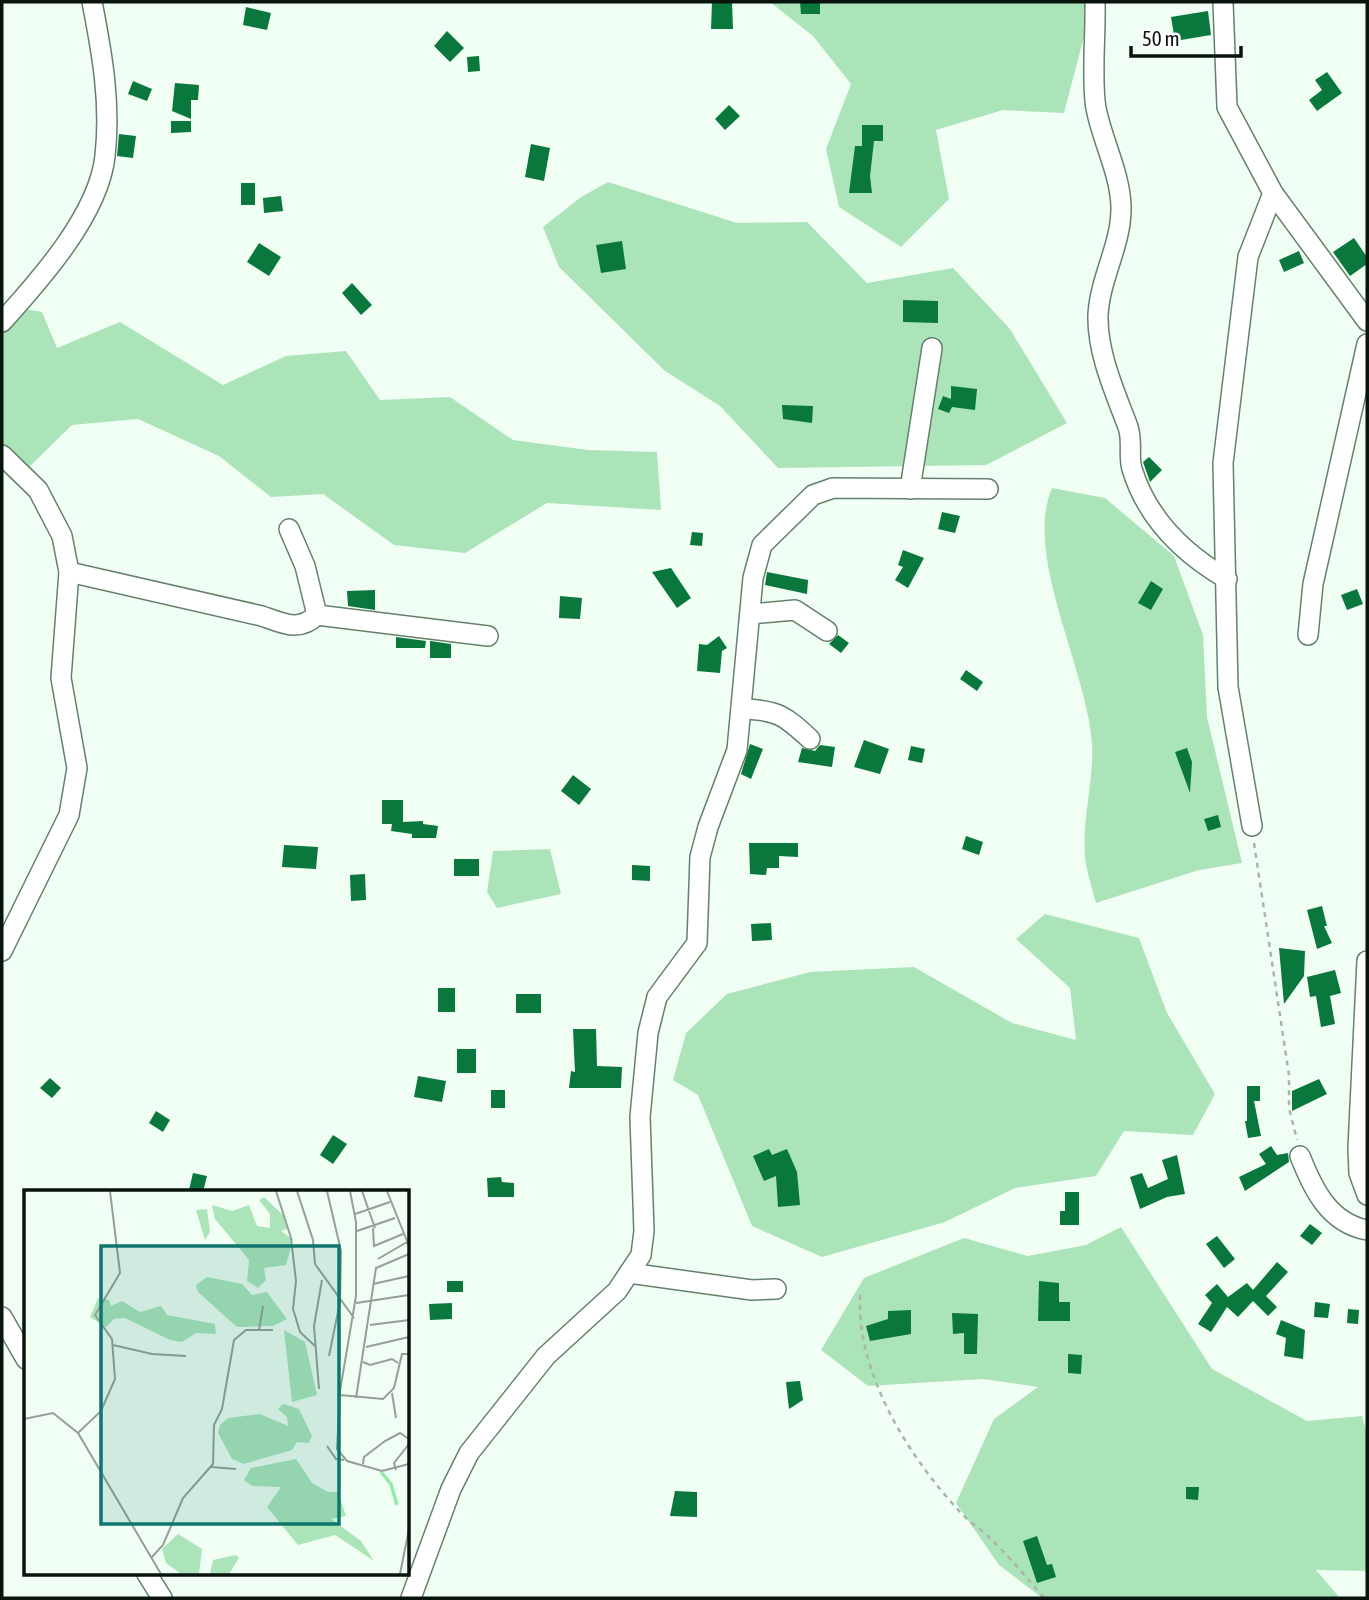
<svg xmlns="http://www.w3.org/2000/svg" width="1369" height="1600" font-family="'Asap Condensed',sans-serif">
	<rect width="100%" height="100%" fill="#f1fef4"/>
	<!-- green -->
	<g fill="#ace4ba">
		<path d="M770,2H1093L1064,113L1003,110L936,130L949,199L901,247L839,207L826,149L851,84L813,36Z"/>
		<path d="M608,182L737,223L807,222L867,283L953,268L1010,329L1067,423L986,465L778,468L720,406L665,371L559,267L543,227L581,197Z"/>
		<path d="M2,305L42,312L57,348L120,322L223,385L286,356L346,351L380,400L450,397L513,440L588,450L657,452L661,510L547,503L465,553L394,545L323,494L271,497L219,456L138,419L72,425L26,470L2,462Z"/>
		<path d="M1052,488L1105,498L1174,556L1203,635L1207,717L1242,863L1199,870L1096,903C1092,887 1086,871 1085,856C1082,818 1094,780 1092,743C1087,669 1023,555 1052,488Z"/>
		<path d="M550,849L561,894L497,908L487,892L493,851Z"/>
		<path d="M1045,914L1139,938L1167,1013L1215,1094L1193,1135L1124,1131L1096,1176L1015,1188L945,1222L822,1257L752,1226L698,1095L673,1080L686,1033L727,994L810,972L914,967L1012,1023L1076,1040L1070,988L1016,939Z"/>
		<path d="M1121,1227L1212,1369L1307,1421L1362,1416L1367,1433V1571L1316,1570L1340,1598H1042L999,1565L956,1503L994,1419L1038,1387L983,1379L868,1386L821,1350L864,1278L964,1238L1028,1256L1086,1245Z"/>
	</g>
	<!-- building -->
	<g fill="#0a773d">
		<path d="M712,2H732L733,29H711Z"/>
		<path d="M800,2H820V14H801Z"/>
		<path d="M246,7L271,13L267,30L243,25Z"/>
		<path d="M1208,11L1211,35L1175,41L1171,17Z"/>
		<path d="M447,31L464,48L450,62L434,46Z"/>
		<path d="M479,56L480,71L468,72L467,57Z"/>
		<path d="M1327,72L1342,93L1317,111L1309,100L1322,90L1315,80Z"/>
		<path d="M133,81L152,89L147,101L128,94Z"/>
		<path d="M175,83L199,85L198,100H191V119L172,111Z"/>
		<path d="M729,105L740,116L725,130L715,119Z"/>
		<path d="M171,121H191V132L171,133Z"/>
		<path d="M862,125H883V141H874L870,176L872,193H849L855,146H862Z"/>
		<path d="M119,134L136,136L133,158L117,156Z"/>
		<path d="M531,144L550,148L544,181L525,177Z"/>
		<rect x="241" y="183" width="14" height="22"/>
		<path d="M281,196L283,211L264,213L263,198Z"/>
		<path d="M1354,238L1367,257V264L1350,276L1333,252Z"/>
		<path d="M622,241L626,269L601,273L596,245Z"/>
		<path d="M259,243L281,257L269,276L247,262Z"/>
		<path d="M1299,251L1304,263L1284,272L1279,260Z"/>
		<path d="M352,283L372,305L361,315L342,293Z"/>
		<path d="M903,300L938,301V323L903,322Z"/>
		<path d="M951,386L977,389L975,410L952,407L949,413L938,409L943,396L951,399Z"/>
		<path d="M782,405L813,406L812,423L783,419Z"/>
		<path d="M1149,457L1162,470L1150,482L1143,462Z"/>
		<path d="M942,512L960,516L955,533L938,529Z"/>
		<path d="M692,532L703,533L702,546L690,545Z"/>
		<path d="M903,550L924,558L908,588L895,580L903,567L898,565Z"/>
		<path d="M671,568L691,598L677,608L652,572Z"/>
		<path d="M767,572L808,580L807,594L765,585Z"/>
		<path d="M1151,581L1163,589L1151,610L1138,603Z"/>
		<path d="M1357,589L1363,604L1347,610L1341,595Z"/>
		<path d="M375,590V610L348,606L347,591Z"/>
		<path d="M560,596L582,598L580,619L559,618Z"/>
		<path d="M838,635L849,643L841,653L829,644Z"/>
		<path d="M719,636L727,648L722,651L720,673L697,671L699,644L707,645Z"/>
		<path d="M396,637L426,641L425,648H396Z"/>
		<path d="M430,641L451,644V658H430Z"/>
		<path d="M966,670L983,682L977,691L960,679Z"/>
		<path d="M864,740L889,749L880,774L854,767Z"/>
		<path d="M750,744L763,749L751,779L741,774Z"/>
		<path d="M820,745L835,747L832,767L798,762L802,748L815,751Z"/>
		<path d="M911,746L925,749L922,763L908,760Z"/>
		<path d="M1187,748L1192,762L1190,793L1175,752Z"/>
		<path d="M573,775L591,789L579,805L561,791Z"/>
		<path d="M382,800H403V822L423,821V824L438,826L436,838H412V834L391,831L392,824H382Z"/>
		<path d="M1218,815L1221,827L1208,831L1204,819Z"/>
		<path d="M966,836L983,842L979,855L962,849Z"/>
		<path d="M749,843H798V857L779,856V868H767L766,875L750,874Z"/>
		<path d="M284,845L318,847L316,869L282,867Z"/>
		<rect x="454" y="859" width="25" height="17"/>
		<path d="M632,865L650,866V881L632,880Z"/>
		<path d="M365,874L366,900L351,901L350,875Z"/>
		<path d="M1322,906L1327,926H1324L1332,943L1317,949L1307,910Z"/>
		<path d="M771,923L772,940L752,941L751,924Z"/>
		<path d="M1279,948L1305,951L1304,976L1284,1004Z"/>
		<path d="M1335,970L1341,993L1330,996L1335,1024L1321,1027L1316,996L1310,997L1307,977Z"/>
		<rect x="438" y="988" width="17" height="24"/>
		<rect x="516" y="994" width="25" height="19"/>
		<path d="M573,1029H596L597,1066L622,1067L621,1088H569L571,1071L575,1072Z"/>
		<rect x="457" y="1049" width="19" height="24"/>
		<path d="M418,1076L446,1081L442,1102L414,1097Z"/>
		<path d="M50,1078L61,1088L52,1098L40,1088Z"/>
		<path d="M1319,1079L1327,1094L1292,1111V1091Z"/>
		<path d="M1247,1086H1260V1101H1254L1261,1136L1248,1138L1245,1121H1247Z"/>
		<rect x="491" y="1090" width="14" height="18"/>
		<path d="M156,1111L170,1120L163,1132L149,1123Z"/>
		<path d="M333,1135L347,1144L333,1164L320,1155Z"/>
		<path d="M1271,1146L1277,1155L1288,1153L1289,1162L1245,1191L1239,1177L1266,1164L1259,1154Z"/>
		<path d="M769,1149L772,1155L787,1149L797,1172L800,1205L778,1207L776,1176L764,1181L753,1156Z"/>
		<path d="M1177,1155L1185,1194L1167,1197L1140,1209L1130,1177L1142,1173L1148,1188L1168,1179L1162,1160Z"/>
		<path d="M193,1173L207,1176L203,1192L189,1190Z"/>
		<path d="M501,1177L502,1182L514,1183V1197H488L487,1178Z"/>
		<path d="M1065,1192H1079V1225H1060V1211H1065Z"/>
		<path d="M1310,1224L1322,1233L1312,1245L1300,1236Z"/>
		<path d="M1217,1236L1235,1259L1224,1268L1206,1244Z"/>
		<path d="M1277,1262L1288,1272L1266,1296L1277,1307L1268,1316L1253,1301L1238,1317L1227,1307L1211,1332L1198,1324L1212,1303L1205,1295L1217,1284L1228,1297L1247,1283L1253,1290Z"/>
		<rect x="447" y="1281" width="16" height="11"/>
		<path d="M1039,1281L1059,1283V1302H1070V1321H1038Z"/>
		<path d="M1315,1302L1330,1304L1328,1318L1314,1317Z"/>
		<path d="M452,1303V1319L430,1320L429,1304Z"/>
		<path d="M1348,1309L1359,1310L1358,1324L1347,1323Z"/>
		<path d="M911,1310V1334L870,1341L866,1326L888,1319V1311Z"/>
		<path d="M952,1313L978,1314L977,1354H964V1333L953,1334Z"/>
		<path d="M1281,1320L1305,1330L1303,1359L1284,1356L1286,1338L1276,1334Z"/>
		<path d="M1068,1354L1082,1355L1081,1374L1068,1373Z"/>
		<path d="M800,1381L803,1400L789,1409L786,1382Z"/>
		<path d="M1186,1487H1199L1198,1500L1186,1499Z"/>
		<path d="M675,1491L697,1492V1517L670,1516Z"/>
		<path d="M1037,1536L1047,1565L1052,1564L1056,1577L1037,1583L1023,1541Z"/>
	</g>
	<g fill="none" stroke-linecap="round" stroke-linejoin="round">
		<!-- minor casing -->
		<g stroke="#64816b" stroke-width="22">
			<g id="minor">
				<path d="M1095,2C1096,32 1091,81 1096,108C1102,140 1120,173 1121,206C1122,244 1100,277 1098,315C1097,353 1115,392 1128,427C1133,441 1128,456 1132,469C1147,518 1184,554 1227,579"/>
				<path d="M1223,2L1227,107L1273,193L1367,321"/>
				<path d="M2,322C40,280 99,214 105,156C111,103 102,53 92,2"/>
				<path d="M2,455L38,490L62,536L69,572L61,678L77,768L69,815L2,951"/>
				<path d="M910,489L932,348"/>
				<path d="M289,529L305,566L317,615"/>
				<path d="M69,572L262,616C284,624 299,632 317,615L488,636"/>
				<path d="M750,614L795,610L827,631"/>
				<path d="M1308,635L1313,584L1367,344"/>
				<path d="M743,709C778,710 785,716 810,739"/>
				<path d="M1252,826L1228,687L1223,463L1248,257L1273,193"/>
				<path d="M1367,961L1358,1148L1359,1173L1367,1195"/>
				<path d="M1300,1156C1313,1189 1329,1223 1367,1230"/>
				<path d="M629,1273L752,1290L776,1289"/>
				<path d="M2,1317L26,1359"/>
				<path d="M147,1574L162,1598"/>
				<path d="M411,1598L451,1489L469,1453L546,1356L617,1291L641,1255L644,1231L640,1117L648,1033L657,997L697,943L700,857L708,827L737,750L753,578L762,545L813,495L833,488L988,489"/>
			</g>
		</g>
		<!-- path -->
		<g stroke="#a9b5ac" stroke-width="2.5" stroke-dasharray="5 5" stroke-linecap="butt">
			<path d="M1254,843L1289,1075V1108L1297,1140"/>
			<path d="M860,1295C856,1373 909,1458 962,1514C971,1524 984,1531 994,1542C1012,1560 1028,1579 1044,1598"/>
		</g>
		<!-- minor -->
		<use href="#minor" stroke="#fff" stroke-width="19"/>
	</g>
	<!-- overview -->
	<g transform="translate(24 1190)">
		<rect width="385" height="385" fill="#f1fef4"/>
		<path d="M240,7L259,25L263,39L257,41L267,48V57L262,75L240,78L242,90L234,98L223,91L225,70L191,29L188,15L208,21L225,15L233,36L246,38V24L235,10ZM183,19L186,42L181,50L172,20ZM183,87L218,94L228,105L243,102L263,129L249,136L213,137L174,102L172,95ZM74,108L85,110L87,116L98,111L116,122L137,116L143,125L191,134L192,144L172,143L158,152L146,150L101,128L90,129L82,137L66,127ZM260,140L281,152L293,205L268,212ZM259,214L275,219L288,246L285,253L273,252L268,260L220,274L208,269L194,243L196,235L204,228L236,224L264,236L263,227L254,219ZM272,269L288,293L304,302H314L322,326L307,329L337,351L350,371L311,345L274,355L243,317L257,297L228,296L220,290L227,278ZM154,344L178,359L175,384H157L142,373L138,359ZM212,365L215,368L205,384H186L189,370Z" fill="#ace4ba"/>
		<path fill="none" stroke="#8feba9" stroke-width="3.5" d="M357,282L367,294L373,315"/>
		<path fill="none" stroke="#94a097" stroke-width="2" d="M252,1L267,48L272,91L269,119L276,142L291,156M273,1L289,50L291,74L330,128M303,1L317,61L316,112L305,166M326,1L332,32V106L316,201L313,259L323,271L358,281L385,274M338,1L351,38M363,1L385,56M331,24L366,12M349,38L350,56L379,44M333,41L371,28M354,69L383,52M349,94L385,86M332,113L385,105M346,135L385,130M235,140L239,116M89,155L128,164L162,166M342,157L385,147M339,172L346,175L368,169L374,173M295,199L290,136L298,90M368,203L372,228M316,205L359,209L370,198L378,164H385M332,208L352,78L385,64M0,229L29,223L54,243L137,384M54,243L77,221L91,189L88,149L71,125L96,83L86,1M303,256L312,269L320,270M339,274L340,267L361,251L376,243L385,249M187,277L212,279M372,280L370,273L385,254M127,368L139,355L159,308L189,274L190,235L198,219L210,150L222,140H249M376,384L385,339"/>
		<path fill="#0f766e" fill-opacity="0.15" stroke="#0f766e" stroke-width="3.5" d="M77,56H315V334H77Z"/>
		<rect width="385" height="385" fill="none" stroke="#09140c" stroke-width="3.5"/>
	</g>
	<!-- border -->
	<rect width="1369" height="1600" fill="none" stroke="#09140c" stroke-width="7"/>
	<!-- scale -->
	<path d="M1131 46v10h110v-10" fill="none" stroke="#09140c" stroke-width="3.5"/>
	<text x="1142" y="46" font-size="21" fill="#09140c" stroke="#ffffff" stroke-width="5" paint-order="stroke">50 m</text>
</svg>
